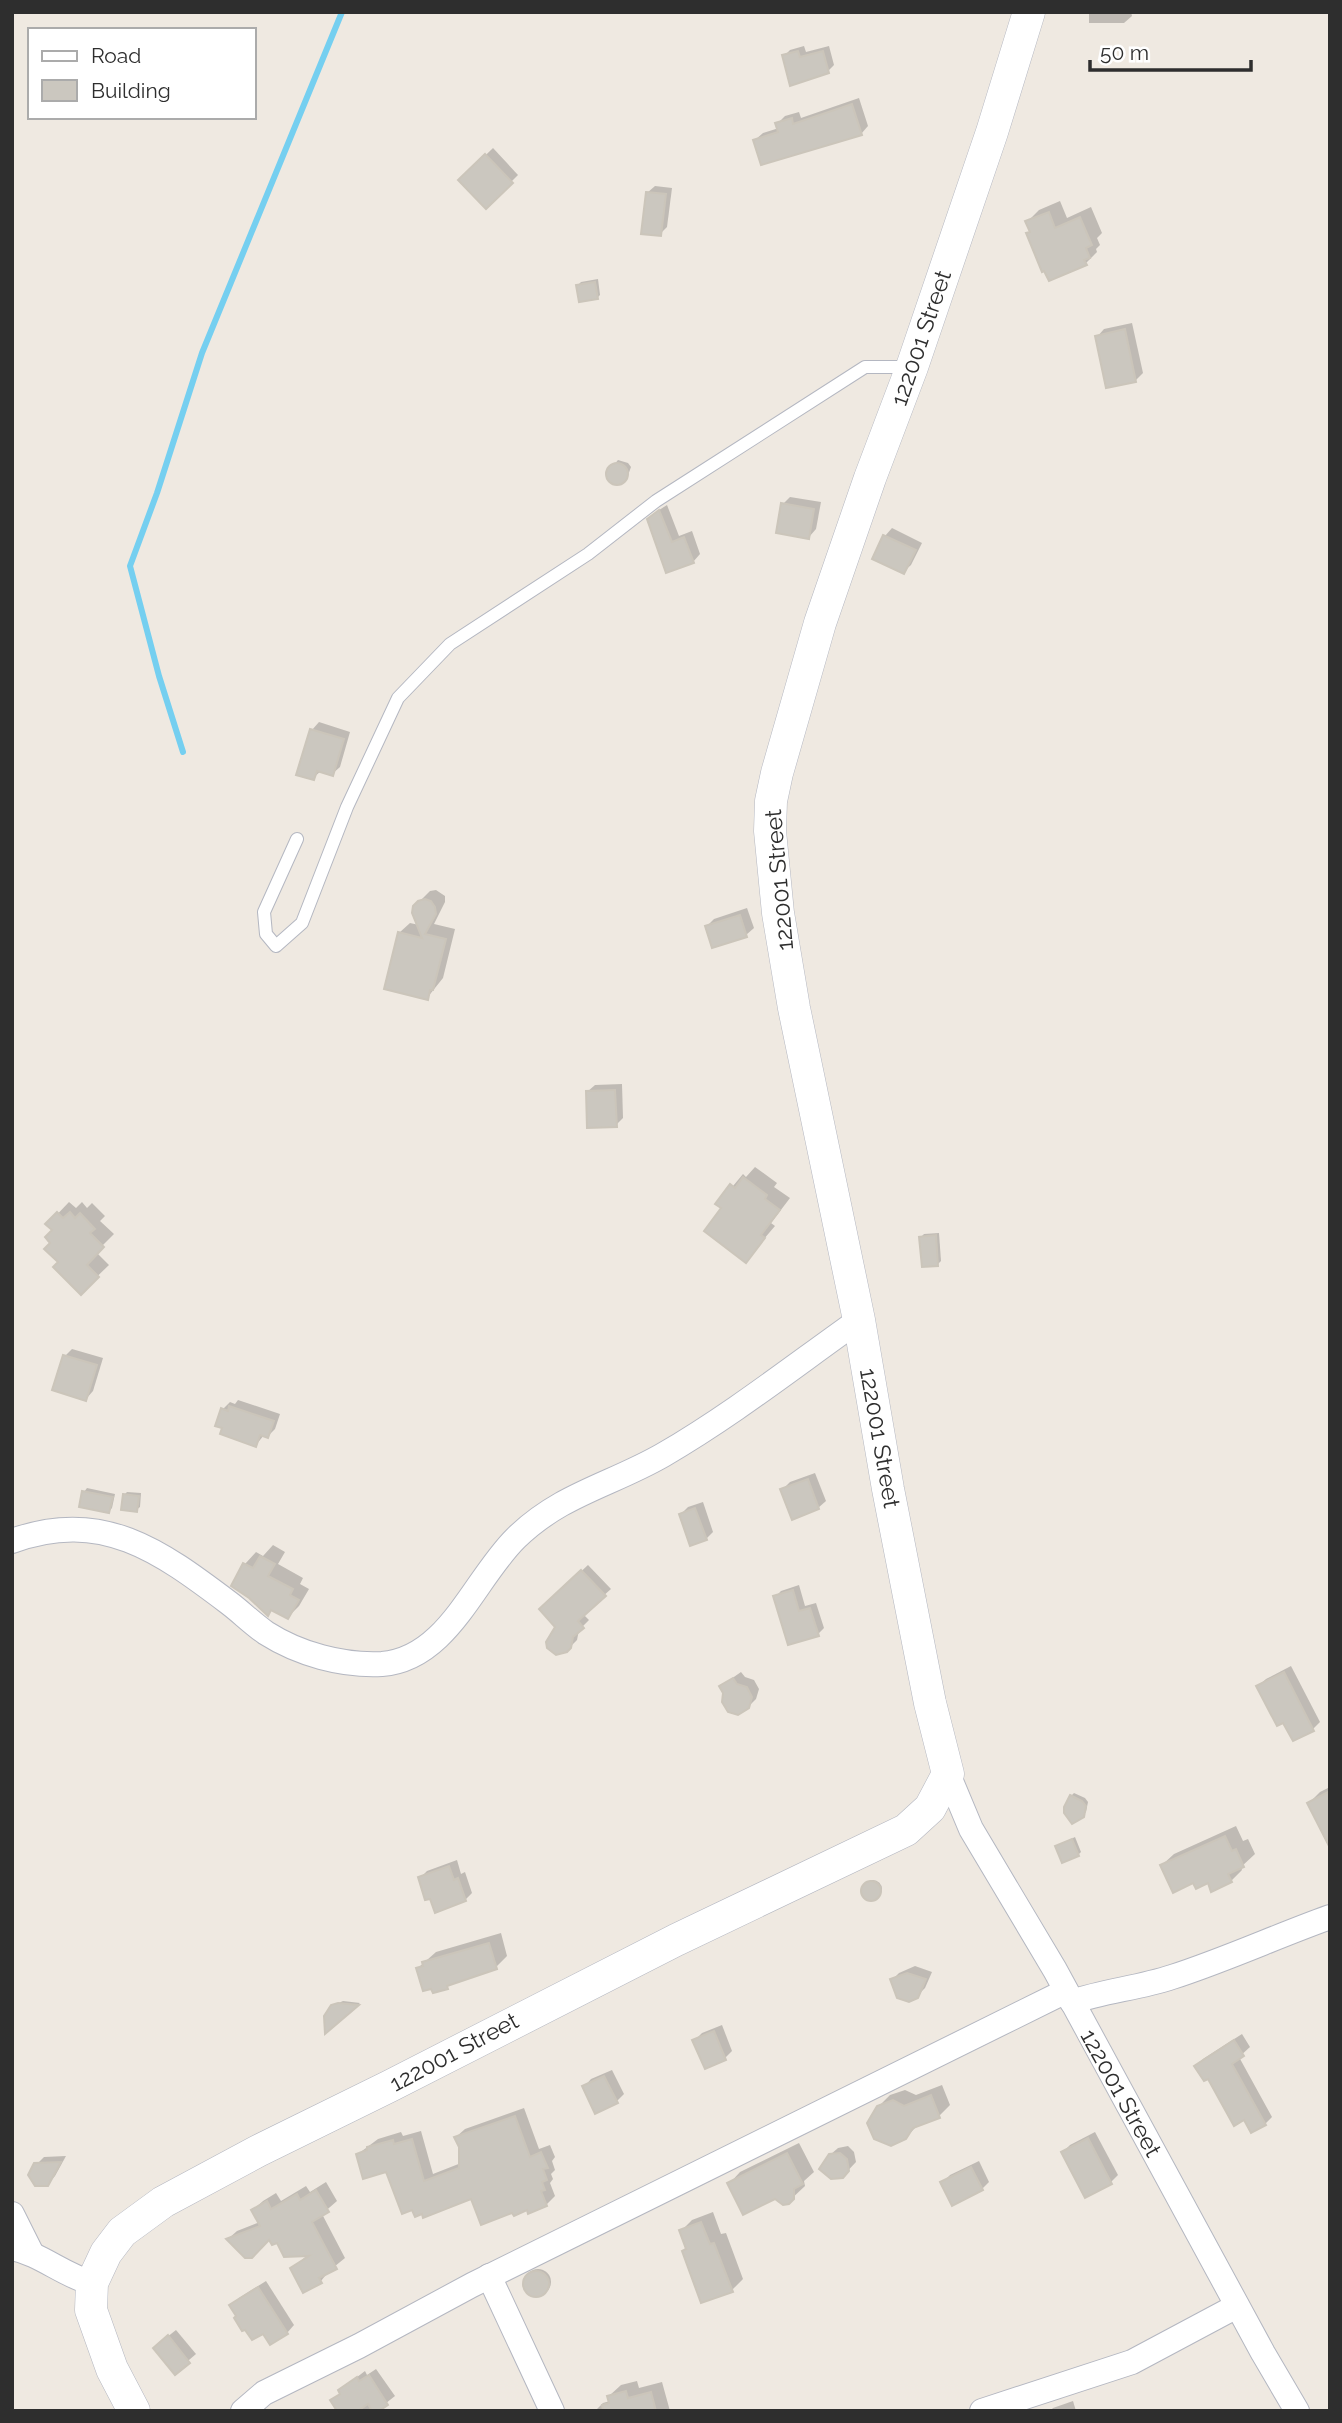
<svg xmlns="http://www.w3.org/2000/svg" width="1342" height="2423" font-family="Raleway,sans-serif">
	<rect width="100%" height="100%" fill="#efe9e1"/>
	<!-- shadow -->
	<g fill="#0003">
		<path d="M1089,12H1131L1132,16L1124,23H1089Z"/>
		<path d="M804,46L806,52L829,46L834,65L828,71L784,56L790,50Z"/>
		<path d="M859,98L868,126L861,134L755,140L763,133L779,128L777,124L785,116L799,112L801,118Z"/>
		<path d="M493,148L518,175L486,207L460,180Z"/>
		<path d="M655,186L672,188L667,227L660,234L647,193Z"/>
		<path d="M1060,201L1067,218L1091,207L1102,233L1097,238L1100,245L1096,249L1097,252L1086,263L1028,234L1031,230L1027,222L1039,210Z"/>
		<path d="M598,279L600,295L597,298L578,285L581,282Z"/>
		<path d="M1132,323L1143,373L1136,380L1097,337L1104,329Z"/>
		<path d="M618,460L628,463L631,467L627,478L618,484L612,483L607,473Z"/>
		<path d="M790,497L821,502L816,529L809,537L783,504Z"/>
		<path d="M667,505L679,536L692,531L700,554L693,562L667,571L656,512Z"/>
		<path d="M892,528L922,543L911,565L903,572L874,558L885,536Z"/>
		<path d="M319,722L350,732L340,767L332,774L321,771L313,778L312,730Z"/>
		<path d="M436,890L445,896V902L434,924L455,929L443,978L427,998L399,933L410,923L419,925L414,907L430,891Z"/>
		<path d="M747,908L754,928L746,935L707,926L714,919Z"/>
		<path d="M622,1084L623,1118L616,1125L587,1092L595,1085Z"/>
		<path d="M755,1167L777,1183L774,1187L790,1198L771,1223L775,1226L746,1260L723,1208L718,1204L743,1174L746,1177Z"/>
		<path d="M69,1202L76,1208L82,1202L87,1208L92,1203L105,1216L100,1221L114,1234L96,1252L109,1265L81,1292L60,1262L53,1243L54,1230L48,1224Z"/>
		<path d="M939,1233L941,1261L938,1264L921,1237L924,1234Z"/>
		<path d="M72,1349L103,1358L93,1391L86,1399L65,1356Z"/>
		<path d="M238,1400L280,1414L275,1429L268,1436L264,1435L256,1445L224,1427L223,1409L230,1402L235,1404Z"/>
		<path d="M815,1473L826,1501L818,1508L782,1490L790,1482Z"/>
		<path d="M87,1488L115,1494L112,1508L109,1511L84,1492Z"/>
		<path d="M127,1492L141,1493L140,1507L136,1510L124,1495Z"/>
		<path d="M703,1502L713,1532L706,1539L681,1514L688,1507Z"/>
		<path d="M273,1545L285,1552L278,1564L303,1578L300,1584L309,1589L299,1606L288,1617L233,1585L245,1564L256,1552L263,1556Z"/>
		<path d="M588,1565L611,1589L583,1614L589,1620L579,1630L577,1640L566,1651L557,1627L541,1609Z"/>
		<path d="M799,1585L805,1606L816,1603L824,1628L818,1634L775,1597L781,1591Z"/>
		<path d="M1291,1666L1320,1722L1313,1729L1258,1686L1266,1679Z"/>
		<path d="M741,1672L745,1677L754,1680L759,1689L756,1699L748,1707L725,1692L721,1686Z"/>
		<path d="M1330,1787V1842L1327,1843L1309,1803L1320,1792Z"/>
		<path d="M1074,1793L1085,1798L1088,1802L1086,1812L1083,1815L1071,1796Z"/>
		<path d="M1236,1826L1243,1841L1248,1839L1255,1854L1241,1867L1242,1870L1231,1881H1194L1162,1865L1174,1854Z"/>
		<path d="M1075,1837L1081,1852L1078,1855L1057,1846Z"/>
		<path d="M457,1860L461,1874L465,1872L472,1893L465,1900L420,1878L427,1871Z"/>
		<circle cx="873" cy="1889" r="9"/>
		<path d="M501,1933L507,1956L496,1967L451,1983L447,1987L418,1968L436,1952Z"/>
		<path d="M915,1966L932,1972L925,1988L917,1996L892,1980L899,1973Z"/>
		<path d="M343,2001L360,2003L327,2030L332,2006Z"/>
		<path d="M722,2025L732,2051L725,2058L695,2040L702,2033Z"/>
		<path d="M1242,2034L1250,2047L1239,2057L1272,2117L1265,2124L1196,2066L1203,2059Z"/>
		<path d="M612,2070L624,2094L617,2101L584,2087L591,2079Z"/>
		<path d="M942,2085L950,2105L939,2116L917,2126L905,2138L878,2107L890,2095L905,2090L916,2095Z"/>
		<path d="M524,2108L539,2149L550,2145L555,2157L552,2161L555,2170L551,2174L553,2179L550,2183L555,2196L546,2205L528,2208L472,2197L387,2170L358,2154L378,2139L401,2132L403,2136L421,2131L433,2174L461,2163V2147L456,2137L465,2129Z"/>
		<path d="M1095,2132L1118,2175L1111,2182L1063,2152L1070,2145Z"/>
		<path d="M799,2143L814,2172L804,2181L805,2186L788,2202L729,2184L740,2172Z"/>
		<path d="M848,2146L854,2152L856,2162L842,2177L830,2155L838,2148Z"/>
		<path d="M66,2156L55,2176L48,2184L36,2165L44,2157Z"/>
		<path d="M979,2161L989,2182L982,2189L943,2182L950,2175Z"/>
		<path d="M326,2182L337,2201L322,2214L345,2258L329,2271L321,2281L292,2268L309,2254L270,2238L228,2239L237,2231L260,2222L253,2210L263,2201L276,2193L281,2201L306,2186L310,2192Z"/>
		<path d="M713,2212L721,2234L726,2233L743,2279L732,2290L687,2248L681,2231L692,2220Z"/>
		<circle cx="538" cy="2282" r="13"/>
		<path d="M266,2281L294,2325L287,2333L264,2331L238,2316L232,2305L239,2298Z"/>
		<path d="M176,2330L196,2354L175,2372L162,2341Z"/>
		<path d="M376,2369L395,2396L376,2411H339L332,2401L341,2392L340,2390L365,2371L367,2375Z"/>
		<path d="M637,2381L639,2388L662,2382L670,2411H595L603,2403L610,2401L609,2396L621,2385Z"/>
		<path d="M1073,2401L1076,2411H1050L1053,2408Z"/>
	</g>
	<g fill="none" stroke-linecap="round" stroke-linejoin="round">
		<!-- stream -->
		<path stroke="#75cff0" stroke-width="6" d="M183,752L159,676L130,566L157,493L202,353L342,12"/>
	</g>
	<!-- building -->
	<g fill="#cbc7bf" stroke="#cbc5ba" stroke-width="2">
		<path d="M798,51L800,57L823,51L829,73L790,86L782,55Z"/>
		<path d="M852,104L862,135L761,165L753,140L778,132L775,123L792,118L793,124Z"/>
		<path d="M485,154L513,183L486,209L458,180Z"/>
		<path d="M646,192L666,194L661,236L641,234Z"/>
		<path d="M1049,212L1055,228L1080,217L1092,245L1086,248L1090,258L1084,260L1087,265L1049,281L1044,271L1042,272L1026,233L1030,232L1025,221Z"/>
		<path d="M595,282L598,299L579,302L576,285Z"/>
		<path d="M1125,329L1136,382L1106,388L1095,336Z"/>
		<circle cx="617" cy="474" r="11"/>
		<path d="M781,503L814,509L809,539L776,533Z"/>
		<path d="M659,510L672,542L684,537L694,563L666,573L647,519Z"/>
		<path d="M883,535L916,550L904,574L872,559Z"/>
		<path d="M310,729L344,739L333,776L317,771L314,780L296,775Z"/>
		<path d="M425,899L431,901L435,907L436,914L425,934L446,939L433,990H430L428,1000L384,989L398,932L422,938L412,913L413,906L418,901Z"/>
		<path d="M740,915L747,937L712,948L705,926Z"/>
		<path d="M615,1090L617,1127L587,1128L586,1091Z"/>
		<path d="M743,1177L767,1195L765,1199L780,1210L761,1235L765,1238L746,1263L704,1231L721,1208L715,1204L730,1184L735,1188Z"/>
		<path d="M57,1212L63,1218L70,1212L75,1218L80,1213L95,1229L90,1233L104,1247L87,1265L99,1277L81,1295L53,1267L58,1262L44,1249L50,1243L45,1237L52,1230L45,1224Z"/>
		<path d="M936,1235L938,1266L922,1267L919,1237Z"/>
		<path d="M63,1355L97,1365L86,1401L52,1390Z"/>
		<path d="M229,1406L274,1421L268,1438L260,1435L256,1447L220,1434L222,1428L215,1426L221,1408L228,1411Z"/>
		<path d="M808,1479L819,1509L792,1520L780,1489Z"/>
		<path d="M82,1491L113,1497L109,1513L79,1507Z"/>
		<path d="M123,1494L139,1496L137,1512L121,1510Z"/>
		<path d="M695,1508L707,1540L690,1546L679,1514Z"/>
		<path d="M260,1556L275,1564L268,1576L293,1589L290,1595L299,1600L288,1619L271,1610L268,1616L249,1598L231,1586L243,1563L253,1568Z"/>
		<path d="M581,1570L606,1596L578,1621L584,1628L573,1637L571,1648L567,1652L556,1655L547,1648L546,1642L555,1627L539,1609Z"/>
		<path d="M793,1590L799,1611L810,1608L819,1636L788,1645L773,1596Z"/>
		<path d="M1284,1672L1314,1731L1293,1741L1283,1723L1277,1726L1256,1686Z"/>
		<path d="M733,1678L737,1684L747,1687L752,1697L749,1708L738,1715L728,1712L722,1702L723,1693L719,1686Z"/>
		<path d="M1330,1791V1848L1307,1803Z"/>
		<path d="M1070,1795L1082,1801L1086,1806L1084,1817L1072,1824L1064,1813V1807Z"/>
		<path d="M1225,1836L1232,1851L1236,1849L1244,1867L1228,1874L1232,1882L1211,1892L1208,1883L1196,1889L1193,1883L1173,1893L1160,1865Z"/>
		<path d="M1072,1839L1079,1856L1062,1863L1055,1846Z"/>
		<path d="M449,1866L454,1880L458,1878L466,1901L435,1913L430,1899L425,1900L418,1877Z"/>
		<circle cx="871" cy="1891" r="10"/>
		<path d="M489,1943L497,1969L447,1986L448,1989L433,1993L431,1989L423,1991L416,1968L423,1966L422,1962Z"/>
		<path d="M907,1973L926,1979L918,1998L909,2002L897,1998L890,1979Z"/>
		<path d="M338,2003L359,2005L325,2034L324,2016L331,2005Z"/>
		<path d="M714,2031L726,2060L705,2069L692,2040Z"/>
		<path d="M1234,2040L1244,2056L1232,2064L1266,2125L1251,2133L1244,2120L1234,2126L1208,2079L1204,2081L1194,2066Z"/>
		<path d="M604,2076L618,2103L595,2114L582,2086Z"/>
		<path d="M931,2095L940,2118L913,2128L906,2139L891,2146L874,2139L867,2123L877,2106L893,2100L904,2106Z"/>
		<path d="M515,2116L530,2157L541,2152L548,2168L543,2169L547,2180L542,2182L545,2190L541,2191L547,2206L528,2214L527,2210L514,2216L512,2213L481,2225L471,2199L423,2218L422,2214L415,2217L412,2210L402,2214L386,2172L363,2179L356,2154L367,2150V2147L393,2140L394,2144L412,2139L424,2181L459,2168V2147L454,2137Z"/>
		<path d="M1088,2138L1112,2184L1085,2198L1061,2152Z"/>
		<path d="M787,2153L803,2184L794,2189V2199L789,2204L783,2205L775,2199L743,2215L727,2183Z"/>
		<path d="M840,2153L847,2159L849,2171L843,2178L831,2179L819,2169L829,2154Z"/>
		<path d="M61,2162L48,2186H35L28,2175L34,2163Z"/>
		<path d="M971,2167L983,2190L952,2206L940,2182Z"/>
		<path d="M316,2190L329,2212L312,2222L337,2269L319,2278L322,2283L303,2293L290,2268L309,2256L284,2257L277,2243L272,2245L269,2240L252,2258H245L226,2239L260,2226L251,2210L267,2201L271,2209L297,2194L300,2200Z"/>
		<path d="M701,2222L710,2244L714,2243L733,2292L701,2303L682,2251L686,2249L679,2230Z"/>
		<circle cx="536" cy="2284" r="13"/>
		<path d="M258,2287L288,2334L270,2345L263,2334L252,2340L245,2330L242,2331L234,2318L236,2316L229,2305Z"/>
		<path d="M168,2335L190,2363L175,2375L153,2348Z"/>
		<path d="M369,2375L388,2405L379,2411H372L368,2404L358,2411H337L330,2400L340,2394L338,2390L357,2377L359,2381Z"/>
		<path d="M626,2391L628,2398L651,2392L656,2411H603L602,2405L609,2403L607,2396Z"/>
	</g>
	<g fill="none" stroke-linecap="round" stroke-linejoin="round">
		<!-- service casing -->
		<g stroke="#b4b7c1" stroke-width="14">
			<path id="service" d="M297,839L264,912L266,934L276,946L302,923L347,807L398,698L450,644L588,554L656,501L865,367H911"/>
		</g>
		<!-- minor casing -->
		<g stroke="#b4b7c1" stroke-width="26">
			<g id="minor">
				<path d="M12,1541C102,1508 160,1551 229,1603C241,1612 253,1624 266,1633C299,1654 342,1666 382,1664C448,1659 474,1579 516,1538C561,1494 611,1485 663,1455C732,1415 794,1366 859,1320"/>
				<path d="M948,1774L971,1829L1055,1970L1263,2353L1297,2411"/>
				<path d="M1072,2002C1104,1991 1139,1988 1172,1977C1225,1960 1277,1936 1330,1917"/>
				<path d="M12,2214L31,2252"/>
				<path d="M12,2248C41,2254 63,2275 92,2283"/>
				<path d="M489,2276L552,2411"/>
				<path d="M243,2411L264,2393L359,2346L472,2285L1066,1991"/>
				<path d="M982,2411L1132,2362L1237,2306"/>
			</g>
		</g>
		<!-- tertiary casing -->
		<g stroke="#b4b7c1" stroke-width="33">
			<path id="tertiary" d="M134,2411L112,2369L91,2310L92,2283L106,2253L122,2232L163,2202L258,2151L390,2086L676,1940L906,1830L930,1808L948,1774L930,1703L888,1489L859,1320L794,1008L778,913L770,831L771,801L777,773L820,623L870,478L912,367L992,132L1029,12"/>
		</g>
		<!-- service -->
		<use href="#service" stroke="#fff" stroke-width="12"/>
		<!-- minor -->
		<use href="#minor" stroke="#fff" stroke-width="24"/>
		<!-- tertiary -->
		<use href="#tertiary" stroke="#fff" stroke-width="32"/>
	</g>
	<g text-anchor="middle" stroke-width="5" stroke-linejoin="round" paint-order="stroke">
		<!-- street labels -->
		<g font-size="23" fill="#2e2e2e" stroke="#fff">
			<text transform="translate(921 338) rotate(-71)" y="8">122001 Street</text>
			<text transform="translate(779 880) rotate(-95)" y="8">122001 Street</text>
			<text transform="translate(880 1438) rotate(80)" y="8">122001 Street</text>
			<text transform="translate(454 2052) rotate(-28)" y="8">122001 Street</text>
			<text transform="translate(1121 2093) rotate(61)" y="8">122001 Street</text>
		</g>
	</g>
	<!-- border -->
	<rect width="1342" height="2423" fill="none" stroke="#2e2e2e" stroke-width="28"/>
	<!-- legend -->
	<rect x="28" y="28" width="228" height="91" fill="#ffffff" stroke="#ababab" stroke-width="2"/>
	<rect x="42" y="51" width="35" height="10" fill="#ffffff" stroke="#ababab" stroke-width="2"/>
	<text x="91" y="63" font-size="21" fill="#2e2e2e">Road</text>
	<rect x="42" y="80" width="35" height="21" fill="#cbc7bf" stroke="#ababab" stroke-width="2"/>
	<text x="91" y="98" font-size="21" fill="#2e2e2e">Building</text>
	<!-- scale -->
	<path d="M1090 60v10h161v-10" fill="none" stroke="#2e2e2e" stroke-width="3.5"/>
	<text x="1100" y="60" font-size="21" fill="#2e2e2e" stroke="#ffffff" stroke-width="5" paint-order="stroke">50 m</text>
</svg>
